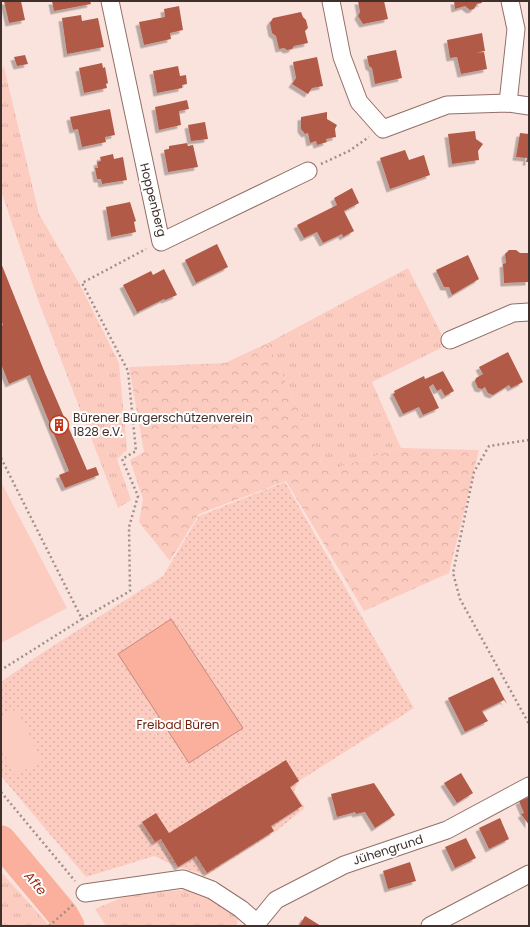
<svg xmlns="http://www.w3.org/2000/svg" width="530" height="927" font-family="Poppins,sans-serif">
	<defs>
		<pattern id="grass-tufts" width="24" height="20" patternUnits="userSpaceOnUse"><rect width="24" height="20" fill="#fcccc1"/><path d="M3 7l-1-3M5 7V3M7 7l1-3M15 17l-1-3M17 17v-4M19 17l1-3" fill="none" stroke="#d9b0a6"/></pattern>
		<pattern id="forest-crowns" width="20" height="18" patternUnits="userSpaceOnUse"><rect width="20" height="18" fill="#fcccc1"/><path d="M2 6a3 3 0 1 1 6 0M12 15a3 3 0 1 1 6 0" fill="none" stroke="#d9b0a6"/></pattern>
		<pattern id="park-dots" width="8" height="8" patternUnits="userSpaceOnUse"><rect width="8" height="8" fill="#fcccc1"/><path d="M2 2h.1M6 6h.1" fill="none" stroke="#d9b0a6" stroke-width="1.8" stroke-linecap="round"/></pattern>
		<filter id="shadow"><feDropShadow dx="-3.5" dy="3.5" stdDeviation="0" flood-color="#0004"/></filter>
	</defs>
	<rect width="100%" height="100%" fill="#fbe3dd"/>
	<!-- grass -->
	<g fill="url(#grass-tufts)">
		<path d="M4,67L39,214L79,283L119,363L127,450L117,459L131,500L118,508L38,300L1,191V68Z"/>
		<path d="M408,268L447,345L372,382L401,448L326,471L268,343Z"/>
		<path d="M1,872L48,924L49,926H1Z"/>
		<path d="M193,889L238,917L237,926H106L95,909L128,895Z"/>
	</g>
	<!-- forest -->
	<path fill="url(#forest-crowns)" d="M268,343L326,471L401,448L479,450L449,573L364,611L286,481L199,514L170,561L139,522L143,499L130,460L144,452L129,367L225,363Z"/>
	<!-- park -->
	<path fill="url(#park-dots)" d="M285,482L414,708L299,781L294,791L305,808L275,832L207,875L178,867L154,856L86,877L1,776V682L42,653L163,576L199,516Z"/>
	<!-- pitch -->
	<g fill="#fcccc1">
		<path d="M1,482L67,608L1,643Z"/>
		<path d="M17,709L42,762L14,775L1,747V716Z"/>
	</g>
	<!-- water -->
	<path fill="#fbaf9d" stroke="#c3897b" d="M171,619L243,728L189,763L118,654Z"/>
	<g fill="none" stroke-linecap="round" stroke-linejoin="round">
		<!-- river -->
		<path stroke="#fbaf9d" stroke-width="31" d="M1,841L63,915L69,926"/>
	</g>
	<!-- building -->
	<g fill="#b05a46" filter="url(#shadow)">
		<path d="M4,1H21L25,20L9,23Z"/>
		<path d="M52,1H90L91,4L54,11Z"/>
		<path d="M358,1H384L388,19L363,24L358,16L360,12Z"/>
		<path d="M454,1H481L482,3L477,4L474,9L470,10L465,6L455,9Z"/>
		<path d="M179,6L183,30L170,33L171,39L144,45L139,22L165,17L164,9Z"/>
		<path d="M301,12L303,17L306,20L308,28L305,31L308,43L294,46L292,49L287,50L284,48L279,49L276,36L272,33L270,23L273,18Z"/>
		<path d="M81,15L82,21L98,18L104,47L67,54L62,18Z"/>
		<path d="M482,33L485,51L475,53L484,52L487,69L461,74L457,57L450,58L447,40Z"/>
		<path d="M396,50L402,78L375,84L372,68L369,66L367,56Z"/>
		<path d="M25,55L28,64L17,66L14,57Z"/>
		<path d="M317,57L323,86L312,88L308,94L292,84L296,78L293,62Z"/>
		<path d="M102,63L103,68L105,67L108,83L106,84L107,88L84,93L79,68Z"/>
		<path d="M178,66L180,76L186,75L187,84L182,85V88L157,93L153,71Z"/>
		<path d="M187,100L189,109L179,111L181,125L159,130L155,107Z"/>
		<path d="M110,109L115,135L105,137L106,142L82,147L78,129L73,130L70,117Z"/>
		<path d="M327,112V119L337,125L335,129L336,137L326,139L327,142L317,145L316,141L310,143L308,133L305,134L301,129V117Z"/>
		<path d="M205,122L208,139L191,141L188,125Z"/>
		<path d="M475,131L476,139L483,144L478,151L479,160L452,164L448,134Z"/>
		<path d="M520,133L529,134V162H526L527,158L516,157Z"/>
		<path d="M187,143L188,146L193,145L198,167L168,172L164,150L169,149V146Z"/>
		<path d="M405,150L409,160L424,155L430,175L390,189L380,158Z"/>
		<path d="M113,154L114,159L123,157L127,180L102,184L101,179H97L95,168H98L97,162L101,161L100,157Z"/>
		<path d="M352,188L359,203L344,211L354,231L343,237L342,234L323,243L317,232L304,238L297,225L337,205L334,198Z"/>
		<path d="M130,202L136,221L134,222L136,232L111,237L106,207Z"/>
		<path d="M217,244L228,267L196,283L185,260Z"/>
		<path d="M509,250H516L520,253H529V282L504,283L503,264L506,263L505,254Z"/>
		<path d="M468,255L479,279L452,295L449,287H444L436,270Z"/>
		<path d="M1,263L45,373L87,470L96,467L99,475L65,488L59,475L69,471L30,375L9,384L1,364V326L3,325L1,320Z"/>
		<path d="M164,269L177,295L165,300L164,299L138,312V314L123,285L151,271L153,275Z"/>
		<path d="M508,352L523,382L511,388L509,385L493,395L488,393L485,387L482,389L478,388L475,381L476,378L483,374L479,367Z"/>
		<path d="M443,371L454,391L445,396L441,389L437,391L433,384L429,387L439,408L423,415L419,407L403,414L393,394L395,393L394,391L424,376L425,379Z"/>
		<path d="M493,677L507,704L504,700L482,711L488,721L465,732L448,698Z"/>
		<path d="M286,760L299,781L290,787L302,806L271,826L274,831L207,873L196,856L178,867L161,839L155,842L142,822L156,813L169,833Z"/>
		<path d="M461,773L473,793L457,803L444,783Z"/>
		<path d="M374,783L395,815L375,828L365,812L356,814L355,812L337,817L331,794Z"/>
		<path d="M529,797V825L521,814L524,813L519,801Z"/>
		<path d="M500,818L509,839L489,849L479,828Z"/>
		<path d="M466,838L476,858L455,868L445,847Z"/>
		<path d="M410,862L416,881L388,889L383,871Z"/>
		<path d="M305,916L321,926H299Z"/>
	</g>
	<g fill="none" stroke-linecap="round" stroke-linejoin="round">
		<!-- minor casing -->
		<g stroke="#926f67" stroke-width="19">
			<g id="minor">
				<path d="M110,1L161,242L308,171"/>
				<path d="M331,1L342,57L359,102L383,129L447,105L508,103L529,106"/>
				<path d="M508,103L516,29L510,1"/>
				<path d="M450,340L513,313L529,312"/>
				<path d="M85,893L183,879L212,890L241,909L257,923"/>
				<path d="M257,926V923L276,900L344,865L447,830L529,786"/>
				<path d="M430,926L529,874"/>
			</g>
		</g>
		<!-- path -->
		<g stroke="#a18e89" stroke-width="2.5" stroke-dasharray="2 3" stroke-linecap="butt">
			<path d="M321,164L349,151L369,137"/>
			<path d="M529,440L489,446L474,472L453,573L460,599L529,724"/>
			<path d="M1,458L82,619L1,670"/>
			<path d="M82,619L130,591L129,527L138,496L122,459L136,451L128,371L82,283L146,249"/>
			<path d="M1,792L75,881"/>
			<path d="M49,926L74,904"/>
		</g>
		<!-- minor -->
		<use href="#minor" stroke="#fff" stroke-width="17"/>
	</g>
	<!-- icons -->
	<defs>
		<g id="building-ring" transform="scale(1)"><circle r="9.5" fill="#fff" stroke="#c23719" stroke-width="1.5"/><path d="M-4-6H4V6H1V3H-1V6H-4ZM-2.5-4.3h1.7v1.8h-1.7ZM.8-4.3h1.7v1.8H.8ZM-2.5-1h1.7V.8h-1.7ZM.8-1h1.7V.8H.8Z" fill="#c23719"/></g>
	</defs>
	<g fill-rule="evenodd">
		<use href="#building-ring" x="59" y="425"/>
	</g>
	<g text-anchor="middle" stroke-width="4" stroke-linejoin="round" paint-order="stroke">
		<!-- street labels -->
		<g font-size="12" fill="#3f302c" stroke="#fff">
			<text transform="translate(153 200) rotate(76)" y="4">Hoppenberg</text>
			<text transform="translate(388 850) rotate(-18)" y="4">Jühengrund</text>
		</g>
		<!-- poi labels -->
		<g font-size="12" fill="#3f302c" stroke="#fff" text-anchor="start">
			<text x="73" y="422">Bürener Bürgerschützenverein<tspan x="73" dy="14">1828 e.V.</tspan></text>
		</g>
		<!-- park labels -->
		<g font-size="12" fill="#742311" stroke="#fff">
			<text x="178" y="729">Freibad Büren</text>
		</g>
		<!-- water labels -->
		<g font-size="13" font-style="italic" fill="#982c15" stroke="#fff">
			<text transform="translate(36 883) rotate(50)" y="5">Afte</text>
		</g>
	</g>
	<!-- border -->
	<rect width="530" height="927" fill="none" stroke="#3f302c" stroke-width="4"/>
</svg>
